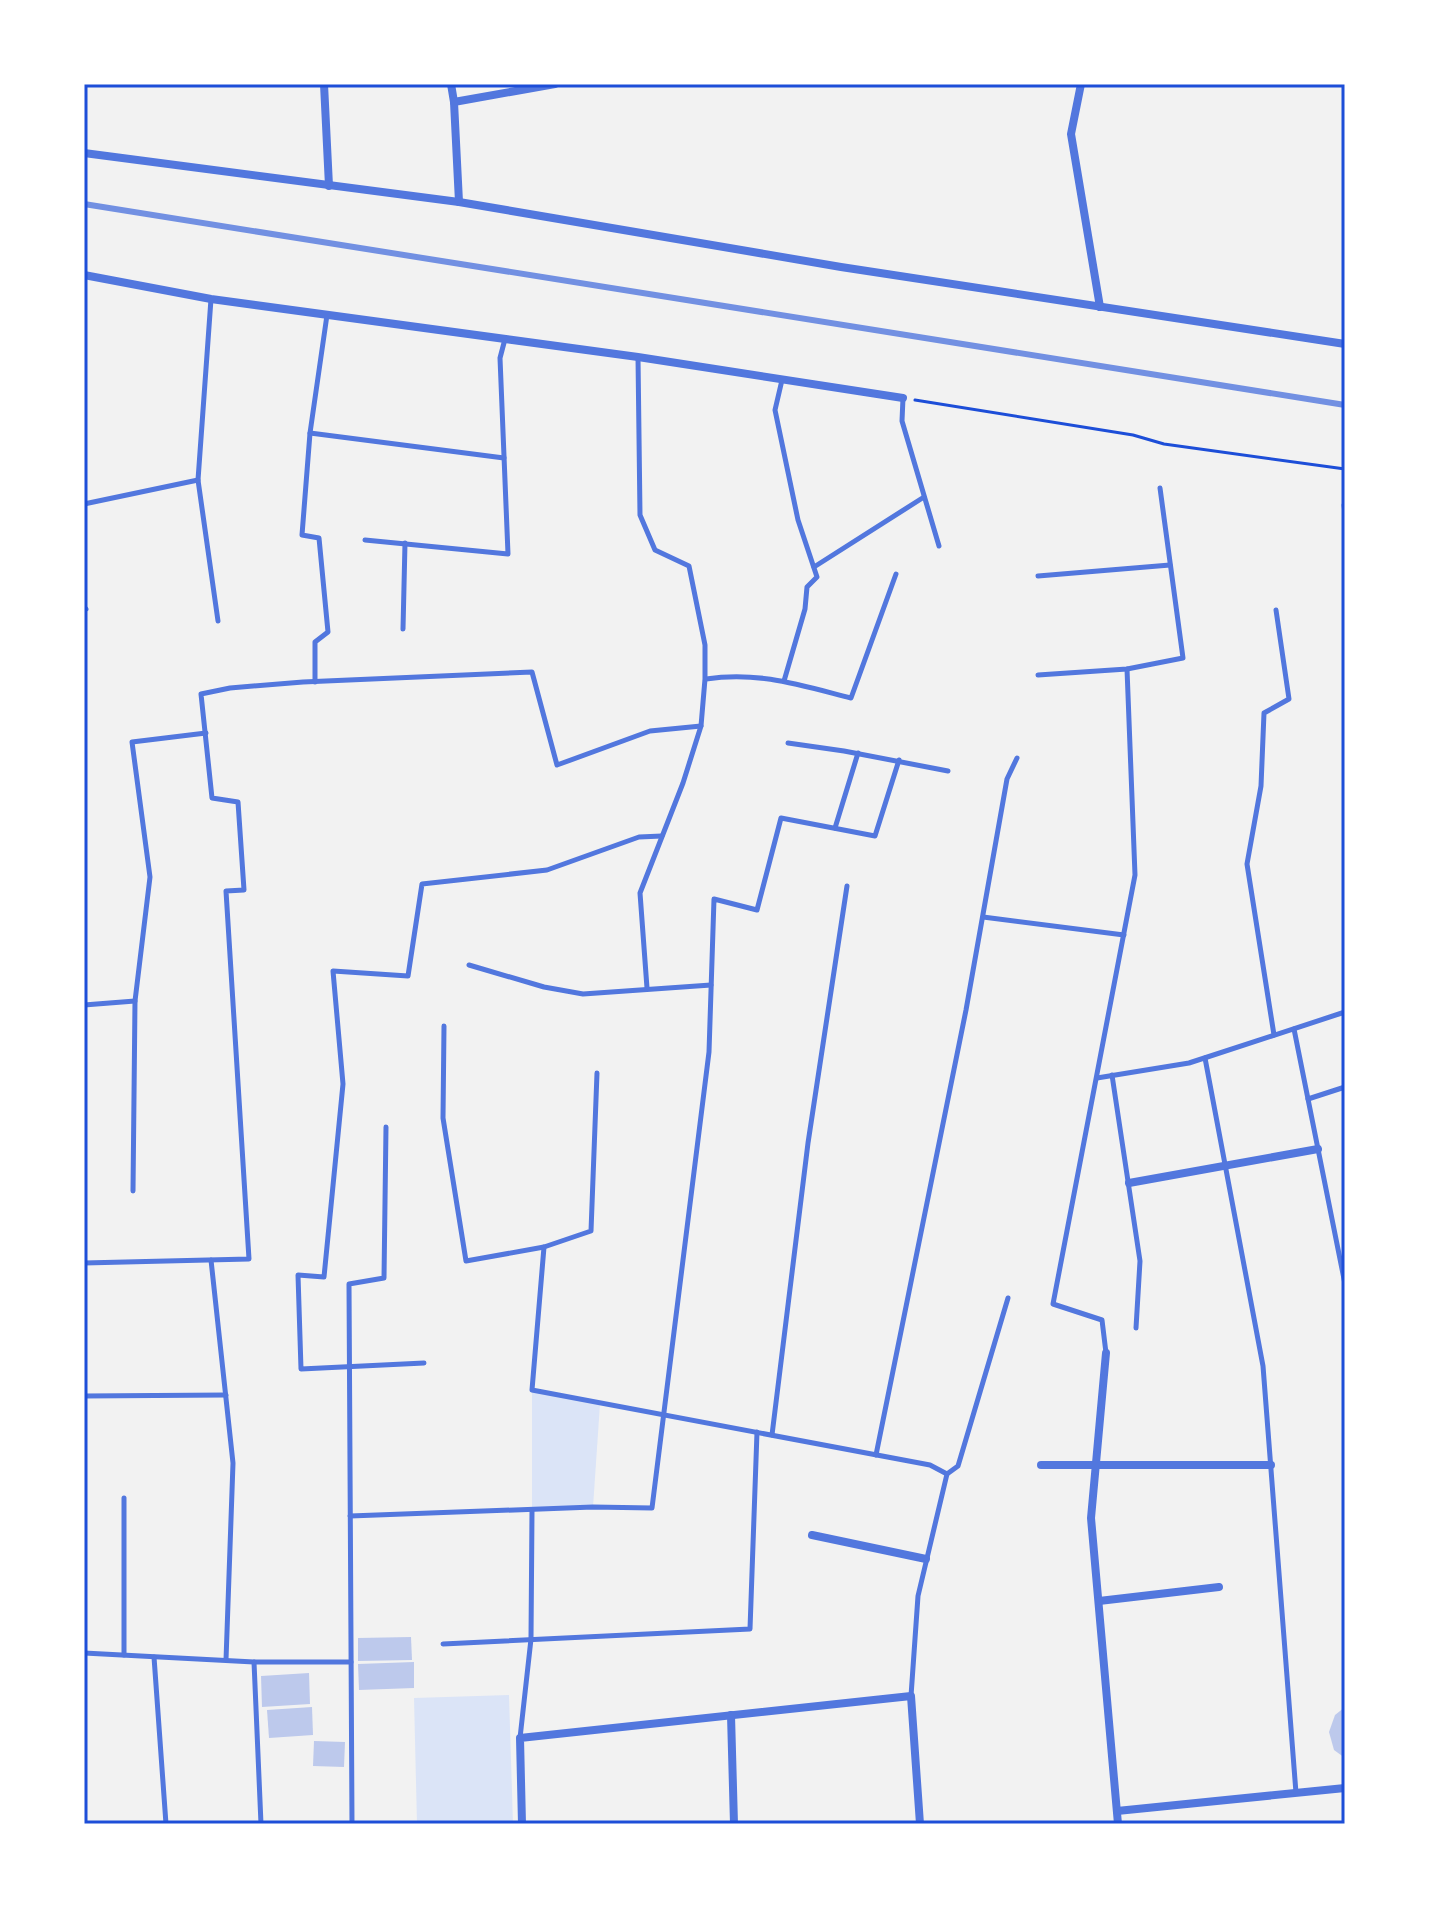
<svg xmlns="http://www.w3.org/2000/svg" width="1429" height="1908" font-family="Helvetica,sans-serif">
	<rect width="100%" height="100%" fill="#f2f2f2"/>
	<!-- green -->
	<g fill="#dbe4f7">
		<path d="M532,1390L600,1404L593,1507L532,1511Z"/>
		<path d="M509,1695L513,1824H417L414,1698Z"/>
	</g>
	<!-- building -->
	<g fill="#bdc9ec">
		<path d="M411,1637L412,1660L358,1661V1638Z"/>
		<path d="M414,1662V1688L359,1690L358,1664Z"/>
		<path d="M309,1673L310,1704L262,1707L261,1676Z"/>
		<path d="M312,1707L313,1735L269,1738L267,1710Z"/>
		<path d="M1345,1707V1758L1334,1750L1329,1732L1335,1715Z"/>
		<path d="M314,1741L345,1742L344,1767L313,1766Z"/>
	</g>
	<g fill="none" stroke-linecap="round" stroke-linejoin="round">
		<!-- path -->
		<path stroke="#1d4ed8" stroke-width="3" d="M915,400L1133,435L1164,444L1345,469"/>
		<!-- service -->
		<g stroke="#5277de" stroke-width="5">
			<path d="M211,299L198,480L218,621"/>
			<path d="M638,357L640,515L655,550L689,566L705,645V679L701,726L683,783L640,893L647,988"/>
			<path d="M782,380L775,410L798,520L817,577L807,587L805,609L784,681"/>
			<path d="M903,398L902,421L939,546"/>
			<path d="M310,433L504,458"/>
			<path d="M84,504L198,480"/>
			<path d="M1344,505L1345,513"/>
			<path d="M365,540L508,554L500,358L505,339"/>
			<path d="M814,567L924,497"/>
			<path d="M1038,576L1170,565"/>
			<path d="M84,610L86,609"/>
			<path d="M403,629L405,543"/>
			<path d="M1038,675L1127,669L1183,658L1160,488"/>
			<path d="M706,679C758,671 800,685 851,698L896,574"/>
			<path d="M315,682V642L328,632L319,538L302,535L310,433L327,315"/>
			<path d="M788,743L844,751L948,771"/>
			<path d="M835,828L858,753"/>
			<path d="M983,917L1124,935"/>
			<path d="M469,965L544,987L583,994L711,985"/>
			<path d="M84,1005L135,1001"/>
			<path d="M444,1026L443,1118L466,1261L544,1247L591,1231L597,1073"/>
			<path d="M1294,1029L1345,1284"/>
			<path d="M1274,1035L1247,864L1261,786L1264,713L1289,699L1276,610"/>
			<path d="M1205,1058L1263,1366L1296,1793"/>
			<path d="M1112,1075L1140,1261L1136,1328"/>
			<path d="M1097,1078L1189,1063L1345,1012"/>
			<path d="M1308,1099L1345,1087"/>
			<path d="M133,1191L135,1001L150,877L132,742L206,733"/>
			<path d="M544,1247L532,1390L930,1465L947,1474"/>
			<path d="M211,1260L233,1463L226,1660"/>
			<path d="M84,1263L249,1259L226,891L244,890L238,802L212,798L201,694L230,688L303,682L532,672L557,765L650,731L701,726"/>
			<path d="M1106,1353L1102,1320L1053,1304L1135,875L1127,669"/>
			<path d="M424,1363L301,1369L298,1275L324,1277L343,1084L333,971L408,976L422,884L547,870L639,837L662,836"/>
			<path d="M84,1396L226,1395"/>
			<path d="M772,1435L808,1143L847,886"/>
			<path d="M876,1455L966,1010L1007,779L1017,758"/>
			<path d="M350,1516L593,1507L652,1508L709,1052L714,899L757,910L781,818L875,836L899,760"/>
			<path d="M443,1644L750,1629L757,1432"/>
			<path d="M84,1653L254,1662H351"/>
			<path d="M124,1655V1498"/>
			<path d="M154,1657L166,1824"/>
			<path d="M254,1662L261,1824"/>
			<path d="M911,1696L918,1596L947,1474L958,1466L1008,1298"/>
			<path d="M520,1738L531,1639L532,1511"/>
			<path d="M352,1824L349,1284L384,1278L386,1127"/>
		</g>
		<!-- minor -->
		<g stroke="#5277de" stroke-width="8">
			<path d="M324,84L329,186"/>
			<path d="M451,84L454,102"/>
			<path d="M1081,84L1071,134L1100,307"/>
			<path d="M84,153L459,202L841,267L1345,344"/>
			<path d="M459,202L454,102L555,84"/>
			<path d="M84,275L211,299L638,357L903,398"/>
			<path d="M1129,1183L1318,1149"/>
			<path d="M1106,1353L1091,1518L1118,1824"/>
			<path d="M1041,1465H1271"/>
			<path d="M812,1535L926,1559"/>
			<path d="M1099,1601L1219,1587"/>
			<path d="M731,1715L734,1824"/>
			<path d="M1117,1811L1345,1788"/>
			<path d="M522,1824L520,1738L911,1696L920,1824"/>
		</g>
		<!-- rail -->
		<path stroke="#7290e2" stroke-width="6" d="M84,204L1345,405"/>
	</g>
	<!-- border -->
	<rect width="1429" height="1908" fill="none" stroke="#ffffff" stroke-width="172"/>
	<rect x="86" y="86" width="1257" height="1736" fill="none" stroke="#1d4ed8" stroke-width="3"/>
</svg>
